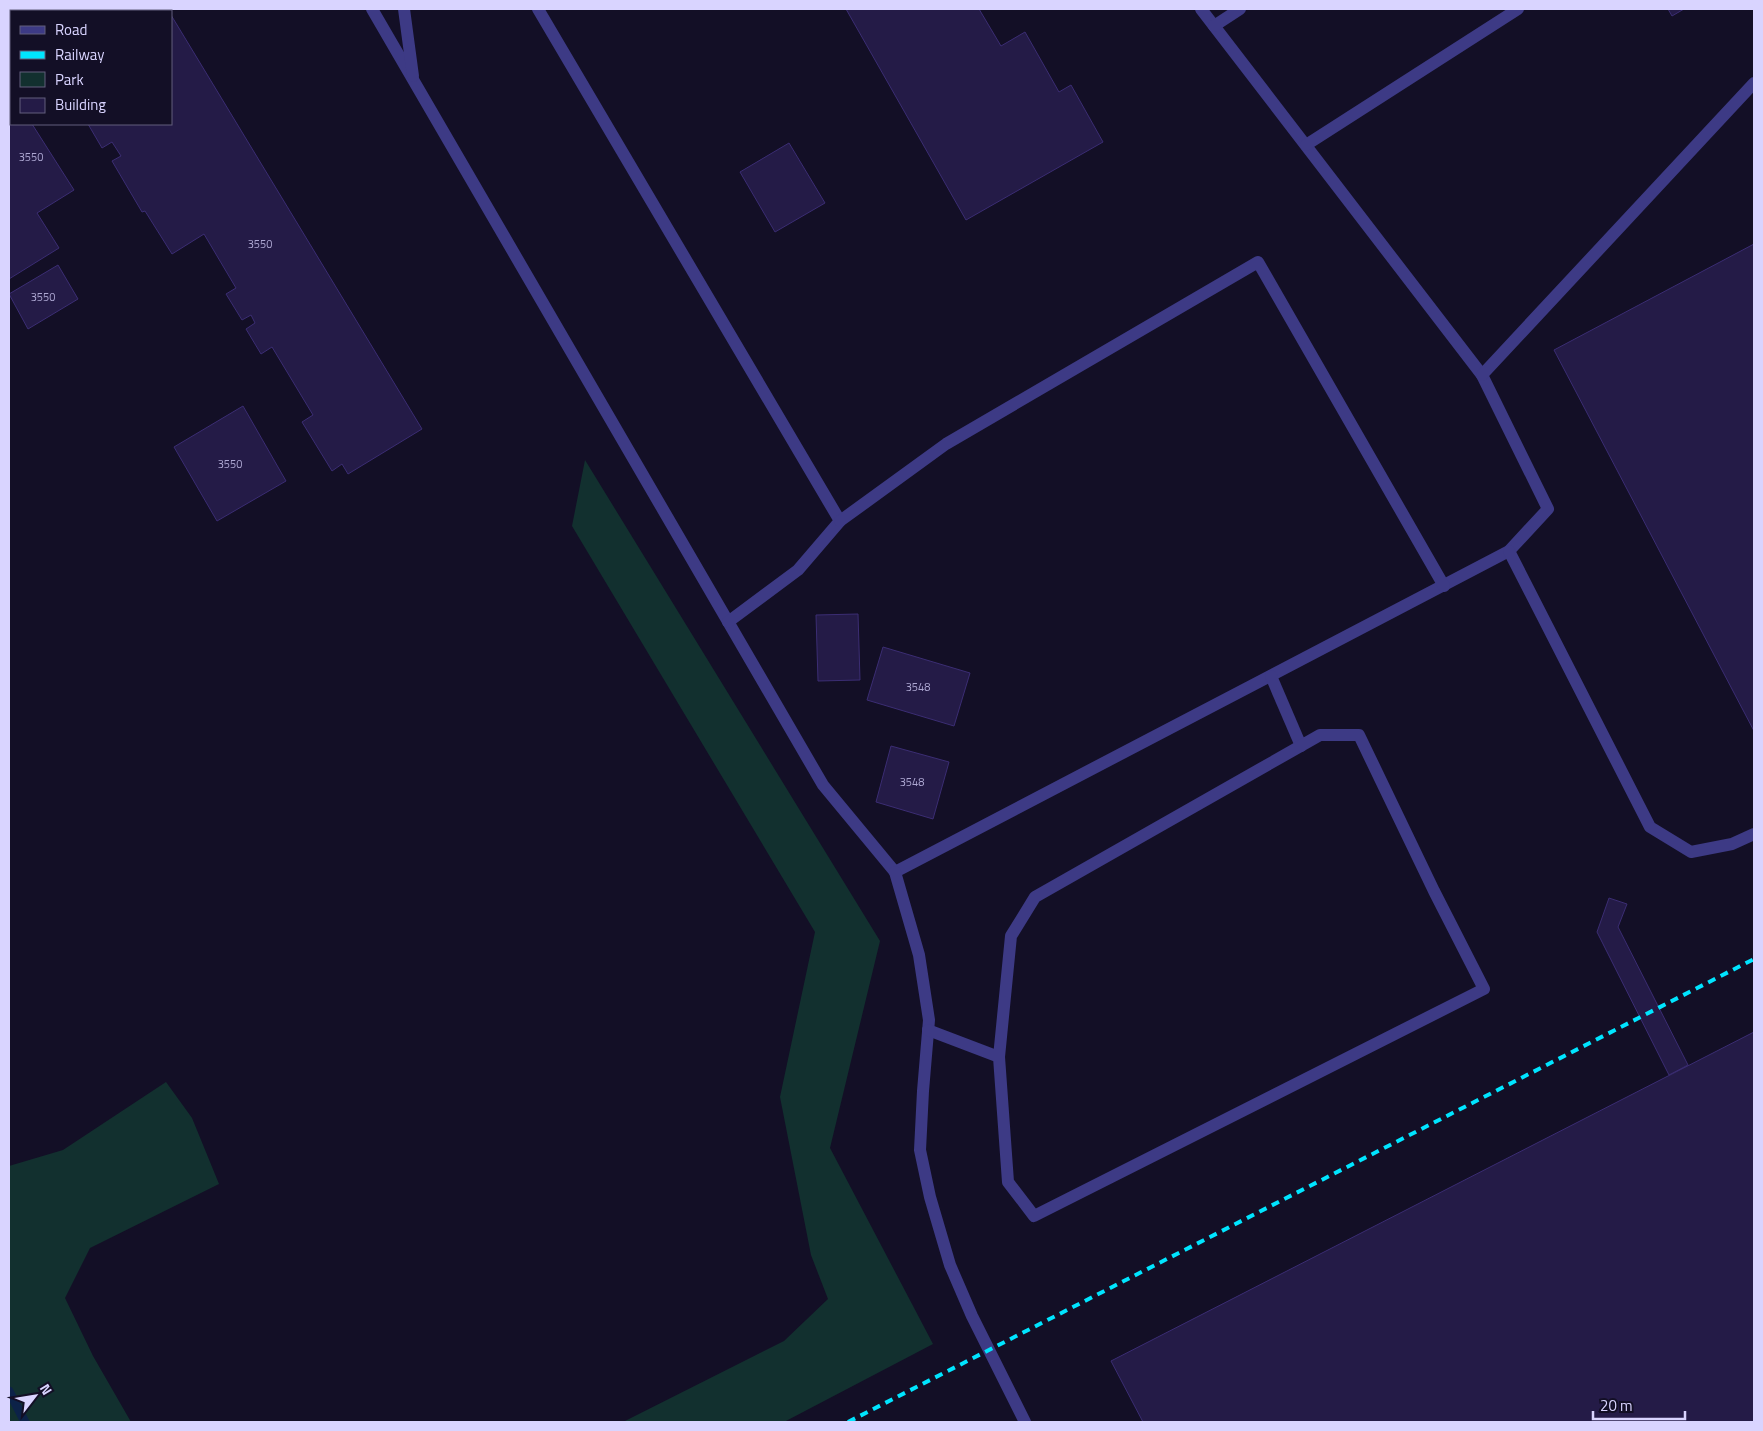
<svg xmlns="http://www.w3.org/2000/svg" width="1763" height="1431" font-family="'Titillium Web',sans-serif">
	<rect width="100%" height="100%" fill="#130f26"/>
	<!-- green -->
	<g fill="#12302f">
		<path d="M585,460L880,941L830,1148L933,1344L784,1422H623L784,1341L828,1299L811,1255L780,1097L815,932L572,526Z"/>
		<path d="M166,1082L192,1118L219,1184L90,1248L65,1298L93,1356L131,1422H9V1166L63,1150Z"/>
	</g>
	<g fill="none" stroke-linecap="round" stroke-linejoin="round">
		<!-- stream -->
		<path stroke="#0c2248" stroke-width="9" d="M9,1391L25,1422"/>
	</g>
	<!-- building -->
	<g fill="#241b47" stroke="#3b2d73">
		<path d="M64,9H168L169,11H60Z"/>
		<path d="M846,9H979L1001,46L1025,32L1059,92L1071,85L1103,142L966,220Z"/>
		<path d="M1668,9H1684L1672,16Z"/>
		<path d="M171,15L422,429L348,474L342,464L332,471L302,422L313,415L272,347L261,354L246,329L255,323L251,315L242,320L226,294L236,288L204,234L172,254L145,211L142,212L112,161L121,156L112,142L102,148L88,124H171Z"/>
		<path d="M9,86L11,90V124H32L74,190L37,213L59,248L9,279Z"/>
		<path d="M789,143L825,203L775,232L740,172Z"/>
		<path d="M1754,244V731L1554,350Z"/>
		<path d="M58,265L78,299L28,329L9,294Z"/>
		<path d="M243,406L286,481L217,521L174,447Z"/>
		<path d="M858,614L860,680L818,681L816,615Z"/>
		<path d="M883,647L970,673L954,726L867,700Z"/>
		<path d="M891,746L949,762L933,819L876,802Z"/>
		<path d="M1609,898L1627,904L1618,927L1688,1065L1669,1075L1597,932Z"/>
		<path d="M1754,1032V1422H1143L1111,1361Z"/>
	</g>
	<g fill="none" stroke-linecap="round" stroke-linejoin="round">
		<!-- minor -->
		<g stroke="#3d3a85" stroke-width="12">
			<path d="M372,9L823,785L895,872L1509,551L1548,509L1482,375L1201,9"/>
			<path d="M404,9L413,76"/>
			<path d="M538,9L840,521L798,570L728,622"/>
			<path d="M1214,26L1240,9"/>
			<path d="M1306,145L1518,9"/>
			<path d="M1482,375L1754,83"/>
			<path d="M840,521L946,444L1258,262L1444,586"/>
			<path d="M1509,551L1650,827L1691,852L1732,844L1754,834"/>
			<path d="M1271,676L1301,746"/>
			<path d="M895,872L919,955L929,1020L923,1091L920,1150L930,1197L950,1265L972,1316L1025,1422"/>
			<path d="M928,1030L999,1057L1008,1182L1034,1216L1484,989L1434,891L1359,735H1320L1035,897L1011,936L999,1057"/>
		</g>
		<!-- rail -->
		<path stroke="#00e5ff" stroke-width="4" stroke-dasharray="8 6" stroke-linecap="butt" d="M848,1422L1754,959"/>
	</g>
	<g text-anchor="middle" stroke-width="4" stroke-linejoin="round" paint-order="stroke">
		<!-- number labels -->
		<g font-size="11" fill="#aca6d1">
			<text x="31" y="161">3550</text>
			<text x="260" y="248">3550</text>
			<text x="43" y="301">3550</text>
			<text x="230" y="468">3550</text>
			<text x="918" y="691">3548</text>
			<text x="912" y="786">3548</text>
		</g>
	</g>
	<!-- border -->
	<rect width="1763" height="1431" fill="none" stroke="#d9d4ff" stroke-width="20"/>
	<!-- legend -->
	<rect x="10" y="10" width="162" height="115" fill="#130f26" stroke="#625e7d"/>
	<rect x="20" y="26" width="25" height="8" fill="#3d3a85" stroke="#625e7d"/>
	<text x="55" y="35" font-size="15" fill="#d9d4ff">Road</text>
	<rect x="20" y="51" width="25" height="8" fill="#00e5ff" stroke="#625e7d"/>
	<text x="55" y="60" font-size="15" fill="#d9d4ff">Railway</text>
	<rect x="20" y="72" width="25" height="15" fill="#12302f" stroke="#625e7d"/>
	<text x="55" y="85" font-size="15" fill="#d9d4ff">Park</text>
	<rect x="20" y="98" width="25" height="15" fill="#241b47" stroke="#625e7d"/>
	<text x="55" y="110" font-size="15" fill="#d9d4ff">Building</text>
	<!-- north arrow -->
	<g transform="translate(35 1396) rotate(59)" stroke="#130f26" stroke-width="4" paint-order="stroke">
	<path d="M0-4L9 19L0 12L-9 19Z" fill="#d9d4ff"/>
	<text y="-8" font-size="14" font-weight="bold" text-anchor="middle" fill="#d9d4ff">N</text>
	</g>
	<!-- scale -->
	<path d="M1593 1411v8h92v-8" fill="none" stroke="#d9d4ff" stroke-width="2.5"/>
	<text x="1600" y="1411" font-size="15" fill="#d9d4ff" stroke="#130f26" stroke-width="4" paint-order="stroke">20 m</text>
</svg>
